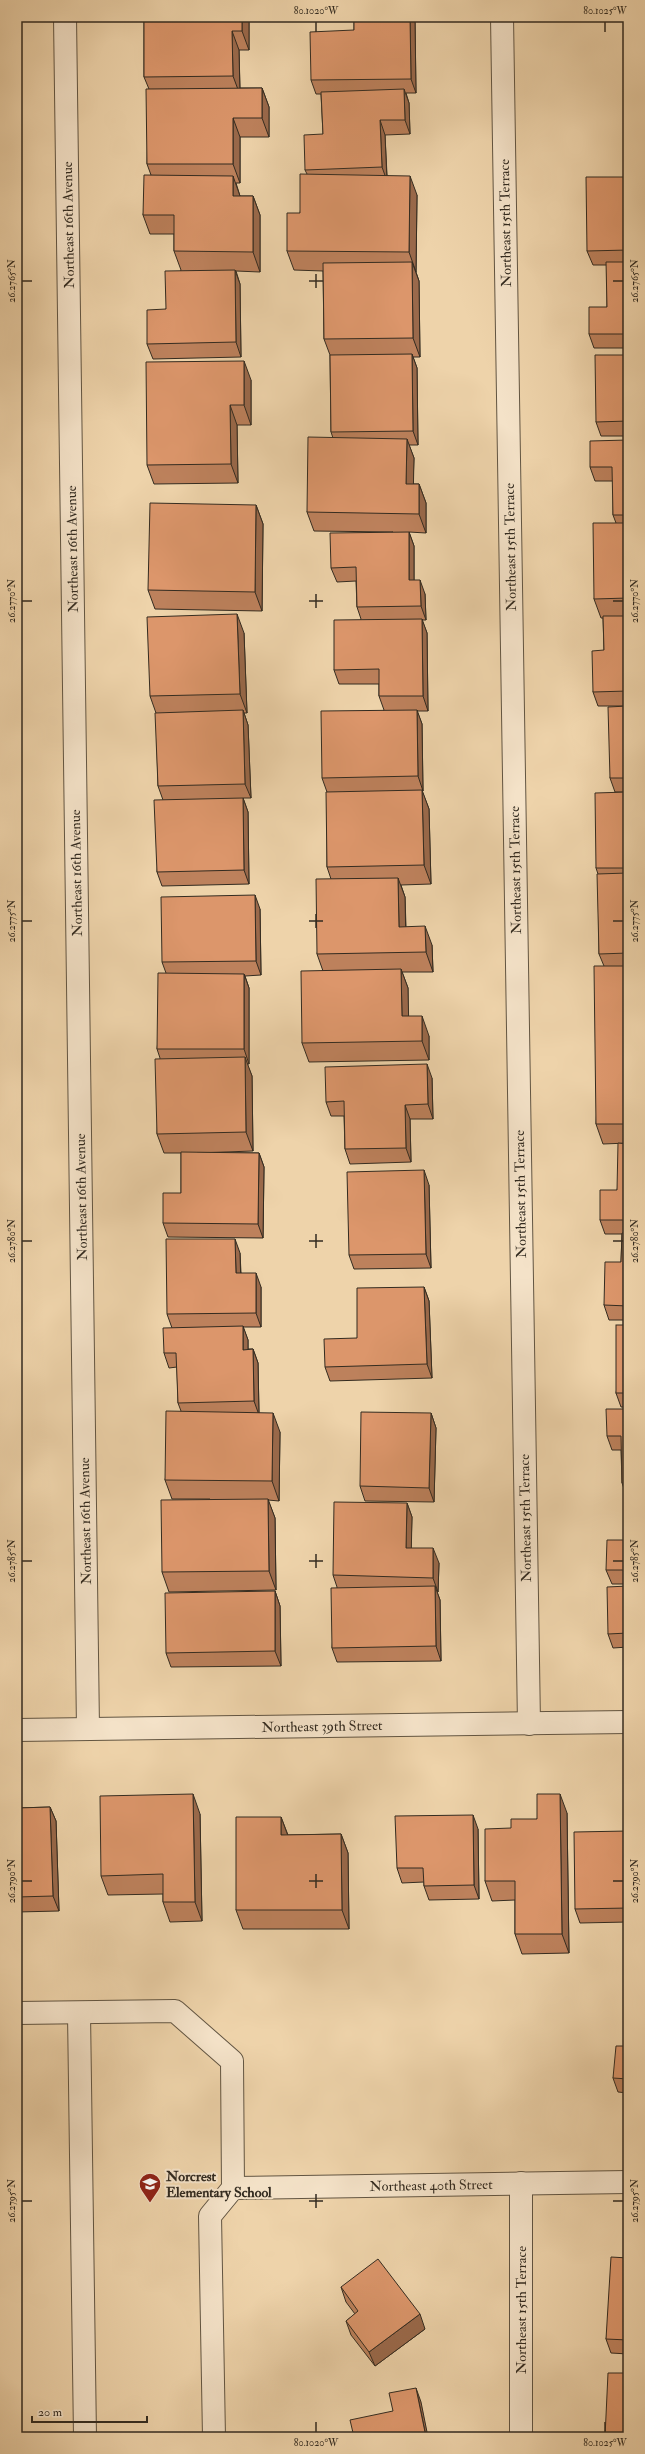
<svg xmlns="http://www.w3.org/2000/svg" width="645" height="2454" font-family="'IM FELL Double Pica',serif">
	<rect width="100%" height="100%" fill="#eed3aa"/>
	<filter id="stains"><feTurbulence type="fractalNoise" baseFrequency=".005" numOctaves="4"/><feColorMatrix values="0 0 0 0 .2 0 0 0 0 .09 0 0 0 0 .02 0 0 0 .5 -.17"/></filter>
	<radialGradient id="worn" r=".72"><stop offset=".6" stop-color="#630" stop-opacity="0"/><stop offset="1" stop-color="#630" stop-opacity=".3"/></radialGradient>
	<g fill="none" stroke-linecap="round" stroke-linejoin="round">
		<!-- minor casing -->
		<g stroke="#625542" stroke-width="24">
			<g id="minor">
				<path d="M65,17L88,1729"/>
				<path d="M502,17L529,1724"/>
				<path d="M17,1730L628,1722"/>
				<path d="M17,2013L175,2011L232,2061L233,2188L210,2216L214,2437"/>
				<path d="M79,2013L85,2437"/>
				<path d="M521,2183V2437"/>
				<path d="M233,2188L628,2182"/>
			</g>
		</g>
		<!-- minor -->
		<use href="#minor" stroke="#f4e2c8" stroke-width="22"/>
	</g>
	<!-- wall -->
	<g fill="#bd815c" stroke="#332b20">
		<path d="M144,17H248L249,19V50H239L240,88H262L269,107V137H240V183H236L240,196H253L260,215V272L236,271L240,284L241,357L153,359L147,344L166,309L181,270L174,251V234H150L143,215L151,175L147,164L149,89L144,77Z"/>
		<path d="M354,17H414L415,20L416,93H406L409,103L410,134L385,135L387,175L417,195L416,272L419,281L420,357H413L417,368L418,445H409L414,458L413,484H419L426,503V533L409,532L414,546V580L425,594L426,620H422L427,633L428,711H417L422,724L423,791H422L429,809L431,884L401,885L405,897L406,927L432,945L433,972H402L408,988V1016L429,1036V1060L309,1062L302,1043L323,971L317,954L331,879L327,867V792L322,778L384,710L379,696V684H339L334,670L361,619L357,607L356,581L337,582L331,568L393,532L314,531L307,512L333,438L331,432L330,355L324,339L323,271L294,270L287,251L300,213L307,174L305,170L323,134L321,94H316L311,80L354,30Z"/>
		<path d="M628,177V348H594L589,334L607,307V265H593L587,251Z"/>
		<path d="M628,355V436H601L596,422Z"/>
		<path d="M251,380V425H237L238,483L154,484L147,465Z"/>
		<path d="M628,440V706H598L593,692L604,650L603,618H601L594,599L616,523L613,515V481H595L590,467Z"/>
		<path d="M256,505L263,524L262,611L155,609L148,590Z"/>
		<path d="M244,633L247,713H244L248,725L251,798H243L248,812L249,884L162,886L157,872L163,800L158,786L156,713L150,696Z"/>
		<path d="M628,706V792H615L610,778Z"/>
		<path d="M628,792V1143L603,1144L596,1124L604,966L599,954L598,874L596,868Z"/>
		<path d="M260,909L261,975L245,976L249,988V1064H247L252,1076L253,1151L197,1153H259L264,1167L263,1238L168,1237L163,1223L181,1193V1153H164L157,1134L160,1058L157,1049L166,973L162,962Z"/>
		<path d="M432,1078L433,1119H410L411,1162L350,1164L345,1149L344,1116H331L326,1102Z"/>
		<path d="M628,1144V1320H609L604,1305L621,1262L622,1234H605L600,1220L617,1190Z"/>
		<path d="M429,1185L431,1268L354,1269L349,1255Z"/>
		<path d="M240,1253L241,1273L261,1287V1327H243L248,1340V1349H253L258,1363L259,1413L280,1432L279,1501L268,1500L275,1518L276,1590L169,1592L162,1572L210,1499H172L165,1480L181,1411L178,1403L177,1367L169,1368L164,1353L172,1328L167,1314Z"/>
		<path d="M424,1287L429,1301L432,1378L330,1381L325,1367L357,1338Z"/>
		<path d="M628,1325V1407H621L616,1393Z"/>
		<path d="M628,1409V1497H627L622,1483L621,1450H612L607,1436Z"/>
		<path d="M431,1413L436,1428L434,1502L365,1501L360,1486Z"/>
		<path d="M407,1503L412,1517L411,1548L439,1563L438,1592H437L440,1600L441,1661L337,1662L332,1648L337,1587L333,1575Z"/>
		<path d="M628,1540V1584H612L606,1570Z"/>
		<path d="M628,1586V1647L613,1648L608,1634Z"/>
		<path d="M275,1591L280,1606L281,1666L171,1667L166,1653Z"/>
		<path d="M50,1807L56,1821L59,1911L17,1912V1808Z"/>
		<path d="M567,1813L569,1953L522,1954L515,1934V1900L492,1901L485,1881L511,1828L537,1819Z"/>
		<path d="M200,1814L202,1921L170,1922L163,1902V1894L108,1895L101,1876Z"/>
		<path d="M281,1817L288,1835L341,1834L348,1853L349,1929H243L236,1910Z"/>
		<path d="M478,1829L479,1899L429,1900L424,1886V1882L402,1883L397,1868Z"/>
		<path d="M628,1831V1922L580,1923L575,1909Z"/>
		<path d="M628,2046V2093L618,2092L613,2078Z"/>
		<path d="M628,2258V2354L611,2353L606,2339Z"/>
		<path d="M341,2287L425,2329L375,2366L351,2335L346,2321L355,2314L346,2302Z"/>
	</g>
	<!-- shaded-wall -->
	<g fill="#9a694b" stroke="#332b20">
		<path d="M242,17H248L249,19V50L242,31Z"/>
		<path d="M410,17H414L415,20L416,93L411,79Z"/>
		<path d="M232,31L239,50L240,95L233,76Z"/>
		<path d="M262,88L269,107V137L262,118Z"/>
		<path d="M404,89L409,103L410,134L405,120Z"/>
		<path d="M233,118L240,137V183L233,164Z"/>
		<path d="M380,120L385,135L387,181L382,167Z"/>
		<path d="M233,176L240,196V215L233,196Z"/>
		<path d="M410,176L417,195L416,272L409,252Z"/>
		<path d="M253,196L260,215V272L253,252Z"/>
		<path d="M412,262L419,281L420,357L413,338Z"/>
		<path d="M235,270L240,284L241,357L236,342Z"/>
		<path d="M412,354L417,368L418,445L413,431Z"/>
		<path d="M244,361L251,380V425L244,405Z"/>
		<path d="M230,405L237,425L238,483L231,464Z"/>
		<path d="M407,439L414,458L413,503L406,484Z"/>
		<path d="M419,484L426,503V533L419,514Z"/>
		<path d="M256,505L263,524L262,611L255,592Z"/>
		<path d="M409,532L414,546V594L409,580Z"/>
		<path d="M420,580L425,594L426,620L421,606Z"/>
		<path d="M237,614L244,633L247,713L240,694Z"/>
		<path d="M422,619L427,633L428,711L423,696Z"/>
		<path d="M243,710L248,725L251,798L245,784Z"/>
		<path d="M417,710L422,724L423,791L418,776Z"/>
		<path d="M422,790L429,809L431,884L424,865Z"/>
		<path d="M243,798L248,812L249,884L244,870Z"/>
		<path d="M398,878L405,897L406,946L399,927Z"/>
		<path d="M255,895L260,909L261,975L256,961Z"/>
		<path d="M425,926L432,945L433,972L426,952Z"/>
		<path d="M401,969L408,988L409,1036L402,1016Z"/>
		<path d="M244,974L249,988V1064L244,1049Z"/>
		<path d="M422,1016L429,1036V1060L422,1041Z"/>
		<path d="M245,1057L252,1076L253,1151L246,1132Z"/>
		<path d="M427,1064L432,1078L433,1119L428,1104Z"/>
		<path d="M405,1105L410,1119L411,1162L406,1148Z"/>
		<path d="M259,1153L264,1167L263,1238L258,1224Z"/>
		<path d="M424,1170L429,1185L431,1268L426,1254Z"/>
		<path d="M235,1239L240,1253L241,1287L236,1273Z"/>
		<path d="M256,1273L261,1287V1327L256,1313Z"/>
		<path d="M424,1287L429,1301L432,1378L427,1364Z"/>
		<path d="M243,1326L248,1340V1364L243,1350Z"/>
		<path d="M253,1349L258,1363L259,1415L254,1401Z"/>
		<path d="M273,1413L280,1432L279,1501L272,1481Z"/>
		<path d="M431,1413L436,1428L434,1502L429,1488Z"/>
		<path d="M268,1499L275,1518L276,1590L269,1571Z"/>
		<path d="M407,1503L412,1517L411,1562L406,1548Z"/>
		<path d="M433,1548L439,1563L438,1592L433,1578Z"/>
		<path d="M435,1586L440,1600L441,1661L436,1646Z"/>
		<path d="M275,1591L280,1606L281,1666L275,1651Z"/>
		<path d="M193,1794L200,1814L202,1921L195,1902Z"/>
		<path d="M560,1794L567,1813L569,1953L562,1934Z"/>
		<path d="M50,1807L56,1821L59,1911L53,1896Z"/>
		<path d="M473,1815L478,1829L479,1899L474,1885Z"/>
		<path d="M281,1817L288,1836L281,1835Z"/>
		<path d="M341,1834L348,1853L349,1929L342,1910Z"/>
		<path d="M420,2314L425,2329L375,2366L369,2352Z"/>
		<path d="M416,2388L421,2402L428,2437H426Z"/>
	</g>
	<!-- building -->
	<g fill="#dc966b" stroke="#332b20">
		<path d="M144,17H242V31H232L233,76L144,77Z"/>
		<path d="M354,17H410L411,79L311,80L310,32L354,30Z"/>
		<path d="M262,88V118H233V164H147L146,89Z"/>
		<path d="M404,89L405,120H380L382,167L305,170L304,135L323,134L321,92Z"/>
		<path d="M300,174L410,176L409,252L287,251V213H300Z"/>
		<path d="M144,175L233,176V196H253V252L174,251V215H143Z"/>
		<path d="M586,177H628V250L587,251Z"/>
		<path d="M412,262L413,338L324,339L323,263Z"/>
		<path d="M606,262H628V334H589V307H607Z"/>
		<path d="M235,270L236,342L147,344V310L166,309L165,271Z"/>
		<path d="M412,354L413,431L331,432L330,355Z"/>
		<path d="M595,355H628V421L596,422Z"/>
		<path d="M244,361V405H230L231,464L147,465L146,362Z"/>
		<path d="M308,437L407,439L406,484H419V514L307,512Z"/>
		<path d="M628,440V515H613L612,467H590V441Z"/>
		<path d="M150,503L256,505L255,592L148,590Z"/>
		<path d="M593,523H628V598L594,599Z"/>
		<path d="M409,532V580H420L421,606L357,607L356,567L331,568L330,533Z"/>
		<path d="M237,614L240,694L150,696L147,617Z"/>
		<path d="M603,616H628V691L593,692L592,651L604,650Z"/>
		<path d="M422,619L423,696H379V669L334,670V620Z"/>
		<path d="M628,706V778H610L608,707Z"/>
		<path d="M243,710L245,784L158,786L155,713Z"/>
		<path d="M417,710L418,776L322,778L321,711Z"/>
		<path d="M422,790L424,865L327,867L326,792Z"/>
		<path d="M628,792V868H596L595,793Z"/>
		<path d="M243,798L244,870L157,872L154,800Z"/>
		<path d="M628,873V953L599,954L597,874Z"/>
		<path d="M398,878L399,927L425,926L426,952L317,954L316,879Z"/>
		<path d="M255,895L256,961L162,962L161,897Z"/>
		<path d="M594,966H628V1124H596Z"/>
		<path d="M401,969L402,1016H422V1041L302,1043L301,971Z"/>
		<path d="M158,973L244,974V1049H157Z"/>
		<path d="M245,1057L246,1132L157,1134L155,1059Z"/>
		<path d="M427,1064L428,1104L405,1105L406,1148L345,1149L344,1101L326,1102L325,1067Z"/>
		<path d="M618,1143L628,1144V1220H600V1190H617Z"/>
		<path d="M181,1152L259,1153L258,1224L163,1223V1193H181Z"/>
		<path d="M424,1170L426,1254L349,1255L347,1172Z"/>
		<path d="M622,1233H628V1306L604,1305L605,1262H621Z"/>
		<path d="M166,1239H235L236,1273H256V1313L167,1314Z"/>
		<path d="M424,1287L427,1364L325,1367L324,1339L357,1338V1288Z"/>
		<rect x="616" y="1325" width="12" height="68"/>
		<path d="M243,1326V1350L253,1349L254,1401L178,1403L176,1353H164L163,1328Z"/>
		<path d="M606,1409H628V1483H622L621,1436H607Z"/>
		<path d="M166,1411L273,1413L272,1481L165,1480Z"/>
		<path d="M361,1412L431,1413L429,1488L360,1486Z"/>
		<path d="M268,1499L269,1571L162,1572L161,1500Z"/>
		<path d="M334,1502L407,1503L406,1548H433V1578L333,1575Z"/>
		<path d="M607,1540H628V1570H606Z"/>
		<path d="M435,1586L436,1646L332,1648L331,1588Z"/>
		<path d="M628,1586V1633L608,1634L607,1587Z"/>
		<path d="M275,1591V1651L166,1653L165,1593Z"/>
		<path d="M193,1794L195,1902H163V1874L101,1876L100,1796Z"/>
		<path d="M537,1794H560L562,1934H515V1881H485V1829L511,1828V1819H537Z"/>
		<path d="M50,1807L53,1896L17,1897V1808Z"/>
		<path d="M473,1815L474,1885L424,1886L423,1868H397L395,1816Z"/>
		<path d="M236,1817H281V1835L341,1834L342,1910H236Z"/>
		<path d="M628,1831V1908L575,1909L574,1832Z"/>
		<path d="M616,2046H628V2079L613,2078Z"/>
		<path d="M611,2257L628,2258V2340L606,2339Z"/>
		<path d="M378,2259L420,2314L369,2352L346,2321L358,2311L341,2287Z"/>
		<path d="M608,2373H628V2437H605Z"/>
		<path d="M416,2388L426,2437H354L350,2420L393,2411L389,2393Z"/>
	</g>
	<!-- ticks -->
	<path fill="none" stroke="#332b20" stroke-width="1.5" d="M316,22V32M605,22V32M316,274V288M22,281H32M309,281H323M613,281H623M316,594V608M22,601H32M309,601H323M613,601H623M316,914V928M22,921H32M309,921H323M613,921H623M316,1234V1248M22,1241H32M309,1241H323M613,1241H623M316,1554V1568M22,1561H32M309,1561H323M613,1561H623M316,1874V1888M22,1881H32M309,1881H323M613,1881H623M316,2194V2208M22,2201H32M309,2201H323M613,2201H623M316,2422V2432M605,2422V2432"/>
	<!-- icons -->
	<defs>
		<g id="school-pin" transform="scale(1.15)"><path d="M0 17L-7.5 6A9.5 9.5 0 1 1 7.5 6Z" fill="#8f2418" stroke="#f4e2c8"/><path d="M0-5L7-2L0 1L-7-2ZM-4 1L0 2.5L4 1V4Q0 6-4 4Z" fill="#fff"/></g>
	</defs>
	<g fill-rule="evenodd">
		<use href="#school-pin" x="150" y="2184"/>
	</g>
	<g text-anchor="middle" stroke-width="4" stroke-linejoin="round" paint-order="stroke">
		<!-- street labels -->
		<g font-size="14" fill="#332b20" stroke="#f4e2c8">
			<text transform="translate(505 223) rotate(-91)" y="5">Northeast 15th Terrace</text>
			<text transform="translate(68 225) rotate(-91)" y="5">Northeast 16th Avenue</text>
			<text transform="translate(510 547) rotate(-91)" y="5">Northeast 15th Terrace</text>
			<text transform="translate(72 549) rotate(-91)" y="5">Northeast 16th Avenue</text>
			<text transform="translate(515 870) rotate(-91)" y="5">Northeast 15th Terrace</text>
			<text transform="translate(76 873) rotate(-91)" y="5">Northeast 16th Avenue</text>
			<text transform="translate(520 1194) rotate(-91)" y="5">Northeast 15th Terrace</text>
			<text transform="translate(81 1197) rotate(-91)" y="5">Northeast 16th Avenue</text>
			<text transform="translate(525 1518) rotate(-91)" y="5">Northeast 15th Terrace</text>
			<text transform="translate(85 1521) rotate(-91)" y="5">Northeast 16th Avenue</text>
			<text transform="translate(322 1726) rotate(-1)" y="5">Northeast 39th Street</text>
			<text transform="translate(431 2185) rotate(-1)" y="5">Northeast 40th Street</text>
			<text transform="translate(521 2310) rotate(-90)" y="5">Northeast 15th Terrace</text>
		</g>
		<!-- poi labels -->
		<g font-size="14" font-weight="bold" fill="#332b20" stroke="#f4e2c8" text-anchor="start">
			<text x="166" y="2181">Norcrest<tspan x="166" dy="16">Elementary School</tspan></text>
		</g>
	</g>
	<!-- margin -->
	<rect width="645" height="2454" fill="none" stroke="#eed3aa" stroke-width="44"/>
	<!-- scale -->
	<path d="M32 2416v6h115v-6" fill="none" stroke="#332b20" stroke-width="2"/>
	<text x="38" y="2416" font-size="12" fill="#332b20" stroke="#f4e2c8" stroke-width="3" paint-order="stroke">20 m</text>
	<rect x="22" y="22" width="601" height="2410" fill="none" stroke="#332b20" stroke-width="1.5"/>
	<g font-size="10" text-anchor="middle" fill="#332b20">
		<text x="316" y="14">80.1020°W</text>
		<text x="605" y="14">80.1025°W</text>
		<text transform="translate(634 281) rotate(-90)" y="4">26.2765°N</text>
		<text transform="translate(11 281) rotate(-90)" y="4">26.2765°N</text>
		<text transform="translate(634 601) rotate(-90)" y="4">26.2770°N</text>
		<text transform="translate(11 601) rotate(-90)" y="4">26.2770°N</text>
		<text transform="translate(11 921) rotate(-90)" y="4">26.2775°N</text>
		<text transform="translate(634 921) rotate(-90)" y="4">26.2775°N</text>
		<text transform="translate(11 1241) rotate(-90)" y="4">26.2780°N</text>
		<text transform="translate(634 1241) rotate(-90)" y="4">26.2780°N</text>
		<text transform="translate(634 1561) rotate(-90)" y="4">26.2785°N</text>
		<text transform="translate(11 1561) rotate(-90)" y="4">26.2785°N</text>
		<text transform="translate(634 1881) rotate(-90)" y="4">26.2790°N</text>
		<text transform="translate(11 1881) rotate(-90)" y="4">26.2790°N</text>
		<text transform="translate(634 2201) rotate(-90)" y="4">26.2795°N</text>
		<text transform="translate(11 2201) rotate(-90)" y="4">26.2795°N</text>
		<text x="316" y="2446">80.1020°W</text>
		<text x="605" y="2446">80.1025°W</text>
	</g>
	<rect width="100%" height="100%" filter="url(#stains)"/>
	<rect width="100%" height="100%" fill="url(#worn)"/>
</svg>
